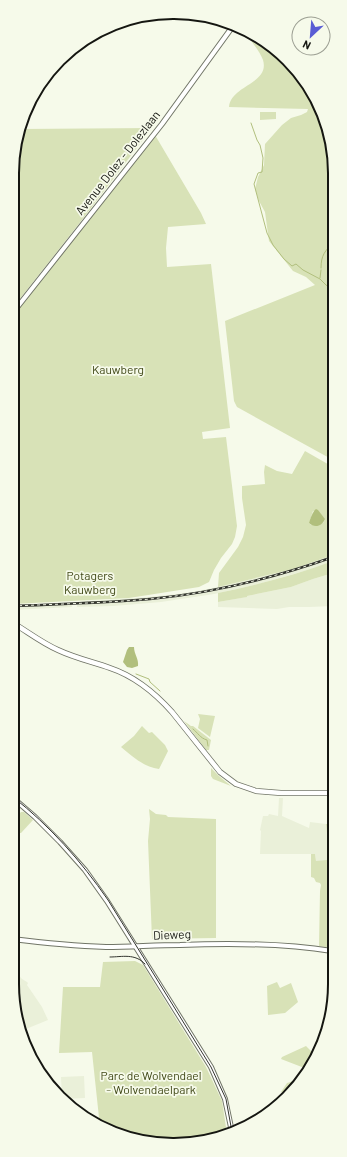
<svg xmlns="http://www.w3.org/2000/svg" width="347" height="1157" font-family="Barlow,sans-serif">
	<rect width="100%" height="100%" fill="#f6faea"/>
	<!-- built -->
	<g fill="#eaf0d9">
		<path d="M333,555V561L318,567L259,584L214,594L161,602L113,606L77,607V602L149,597L188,593L218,587L293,569Z"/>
		<path d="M333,573V606L309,607H289L277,609L218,607V602L246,597L247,596L291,587L313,579Z"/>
		<path d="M71,603L72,607L13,610V605Z"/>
		<path d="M279,798H283L282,816L309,828L310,822L326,824L327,833V861H316L315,854H260L261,831L260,830L263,816H268L269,814L278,816Z"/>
		<path d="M12,968L22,979L27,982L28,983L27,985L42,1007L48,1020L21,1031L12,984Z"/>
		<path d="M84,1076L85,1098L64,1099L62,1098L61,1077Z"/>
	</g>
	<!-- green -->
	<g fill="#d8e2b7" fill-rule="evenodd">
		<path d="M242,29L254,34L295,67L323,111L334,153L333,460L237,407L234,401L225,321L315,285L306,277L293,271L269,241L265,212L259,201L255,189L258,177L264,165L265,144L282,125L291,118L301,115L307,112L308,109L229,107C231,85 270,84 263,60C260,51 248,37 242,29Z"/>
		<path d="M260,112H276V119L260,120Z"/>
		<path d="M152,128L78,225L15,305V142L20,129Z"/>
		<path d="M155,135L201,213L206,224L168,227L166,248L167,267L211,264L230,428L202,432L203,439L226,437L237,526L235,537L232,544L221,558L214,570L209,582L199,587L129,598L13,604L15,312Z"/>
		<path d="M305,451L333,467V555L293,569L218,587L219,573L238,547L243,537L246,525L242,498V486L265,484L264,472L265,465L277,471L292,474ZM313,511C318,513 323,515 325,520L323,523L311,525L309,523Z"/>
		<path d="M333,561V573L313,579L291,587L247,596V597L218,602V593C257,585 295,575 333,561Z"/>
		<path d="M198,714L215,716L210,737L198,728L200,719Z"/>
		<path d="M184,721L191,726H193L211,740L209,750H206Z"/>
		<path d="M142,726L149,733L152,732L165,745L168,751L159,769C144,767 133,757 121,747L134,736Z"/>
		<path d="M211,768L219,776L231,786L213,779L211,776Z"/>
		<path d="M149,809L156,814L166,815L168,817L216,819V938L152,939L148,841L150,819Z"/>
		<path d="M21,812H24L33,820L21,833H18L20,813Z"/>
		<path d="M326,824H332V948L319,946L320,891L321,885L320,883L316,882L314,878L311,877V854H315L316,861L327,860V833Z"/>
		<path d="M135,961L143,965L206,1067L222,1101L227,1134L215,1140L153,1144L102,1128L100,1127L92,1052L59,1053L63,987H100L103,962Z"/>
		<path d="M277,982L280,988L291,983L298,1002L285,1013L268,1015L267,986Z"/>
		<path d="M306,1046L315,1055L308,1072L307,1069L281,1059L282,1057Z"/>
		<path d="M294,1081H300L286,1095L281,1092L287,1083Z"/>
	</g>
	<!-- water -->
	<g fill="#b1bf7d">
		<path d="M316,509L318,510L325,519C322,527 314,528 309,523C310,519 313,511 316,509Z"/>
		<path d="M129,647H134C134,654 139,659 138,666L132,668L127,667L123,662L127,650Z"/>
	</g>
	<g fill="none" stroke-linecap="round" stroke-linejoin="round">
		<!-- stream -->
		<g stroke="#b1bf7d" stroke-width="1">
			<path d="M251,123L257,140L260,145L263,158L262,172L258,173L254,184L267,233L273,245L284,259L292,266L296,264L303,270L320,279L326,285L333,290"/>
			<path d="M321,268C321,255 325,251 333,243"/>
			<path d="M320,278L321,270"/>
			<path d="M136,674L149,679L150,682L160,691"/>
			<path d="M193,729C198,733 200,738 207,740L208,746"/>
		</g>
		<!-- tertiary casing -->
		<g stroke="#717567" stroke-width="6">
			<g id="tertiary">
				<path d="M15,310L162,124L233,26"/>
				<path d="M13,798L35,817L60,842L85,870L107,901L211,1067L225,1099L232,1132"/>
				<path d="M12,939C44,943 75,946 106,947C131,947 155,945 180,945C230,943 282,943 332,951"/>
			</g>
		</g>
		<!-- secondary casing -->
		<g stroke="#717567" stroke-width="6">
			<path id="secondary" d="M13,623C28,632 42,643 58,650C75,658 93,662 110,668C134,676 155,693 172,712L220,772L236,784L256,791L281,793H332"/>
		</g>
		<!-- tertiary -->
		<use href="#tertiary" stroke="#fff" stroke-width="4"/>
		<!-- secondary -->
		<use href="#secondary" stroke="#fff" stroke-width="4.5"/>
		<!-- tram -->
		<g stroke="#33352e" stroke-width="1">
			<path d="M13,797C50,826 81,861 108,900L211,1067L226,1099L232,1132"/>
			<path d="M110,957C122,957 135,953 145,964"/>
		</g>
		<!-- rail casing -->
		<g stroke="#33352e" stroke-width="2.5">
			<path id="rail" d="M13,606C59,604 104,603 150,599C212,593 274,578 333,557"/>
		</g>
		<!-- rail -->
		<use href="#rail" stroke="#f6faea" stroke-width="1" stroke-dasharray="3" stroke-linecap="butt"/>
	</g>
	<g text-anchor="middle" stroke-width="3.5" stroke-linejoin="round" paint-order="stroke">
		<!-- street labels -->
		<g font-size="12" fill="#151611" stroke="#f6faea">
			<text transform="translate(118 163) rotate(-52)" y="4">Avenue Dolez - Dolezlaan</text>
			<text transform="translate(172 935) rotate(-2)" y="4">Dieweg</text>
		</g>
		<!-- park labels -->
		<g font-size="12" fill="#404817" stroke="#f6faea">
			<text x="118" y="374">Kauwberg</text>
			<text x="90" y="580">Potagers<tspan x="90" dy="14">Kauwberg</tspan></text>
			<text x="151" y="1080">Parc de Wolvendael<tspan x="151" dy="14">- Wolvendaelpark</tspan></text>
		</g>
	</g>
	<!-- crop -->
	<path d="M0 0H347V1157H0ZM173 19H174A154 154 0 0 1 328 173V984A154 154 0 0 1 174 1138H173A154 154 0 0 1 19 984V173A154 154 0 0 1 173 19Z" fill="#f6faea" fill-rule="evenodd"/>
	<path fill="none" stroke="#151611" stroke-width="2" d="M173 19H174A154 154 0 0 1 328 173V984A154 154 0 0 1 174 1138H173A154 154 0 0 1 19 984V173A154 154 0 0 1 173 19Z"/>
	<!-- north arrow -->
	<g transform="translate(311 36) rotate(206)"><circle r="19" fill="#f6faea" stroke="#9c9f93"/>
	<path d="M0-3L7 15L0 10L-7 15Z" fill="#595cd4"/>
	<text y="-6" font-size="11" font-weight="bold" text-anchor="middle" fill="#151611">N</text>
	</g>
</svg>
